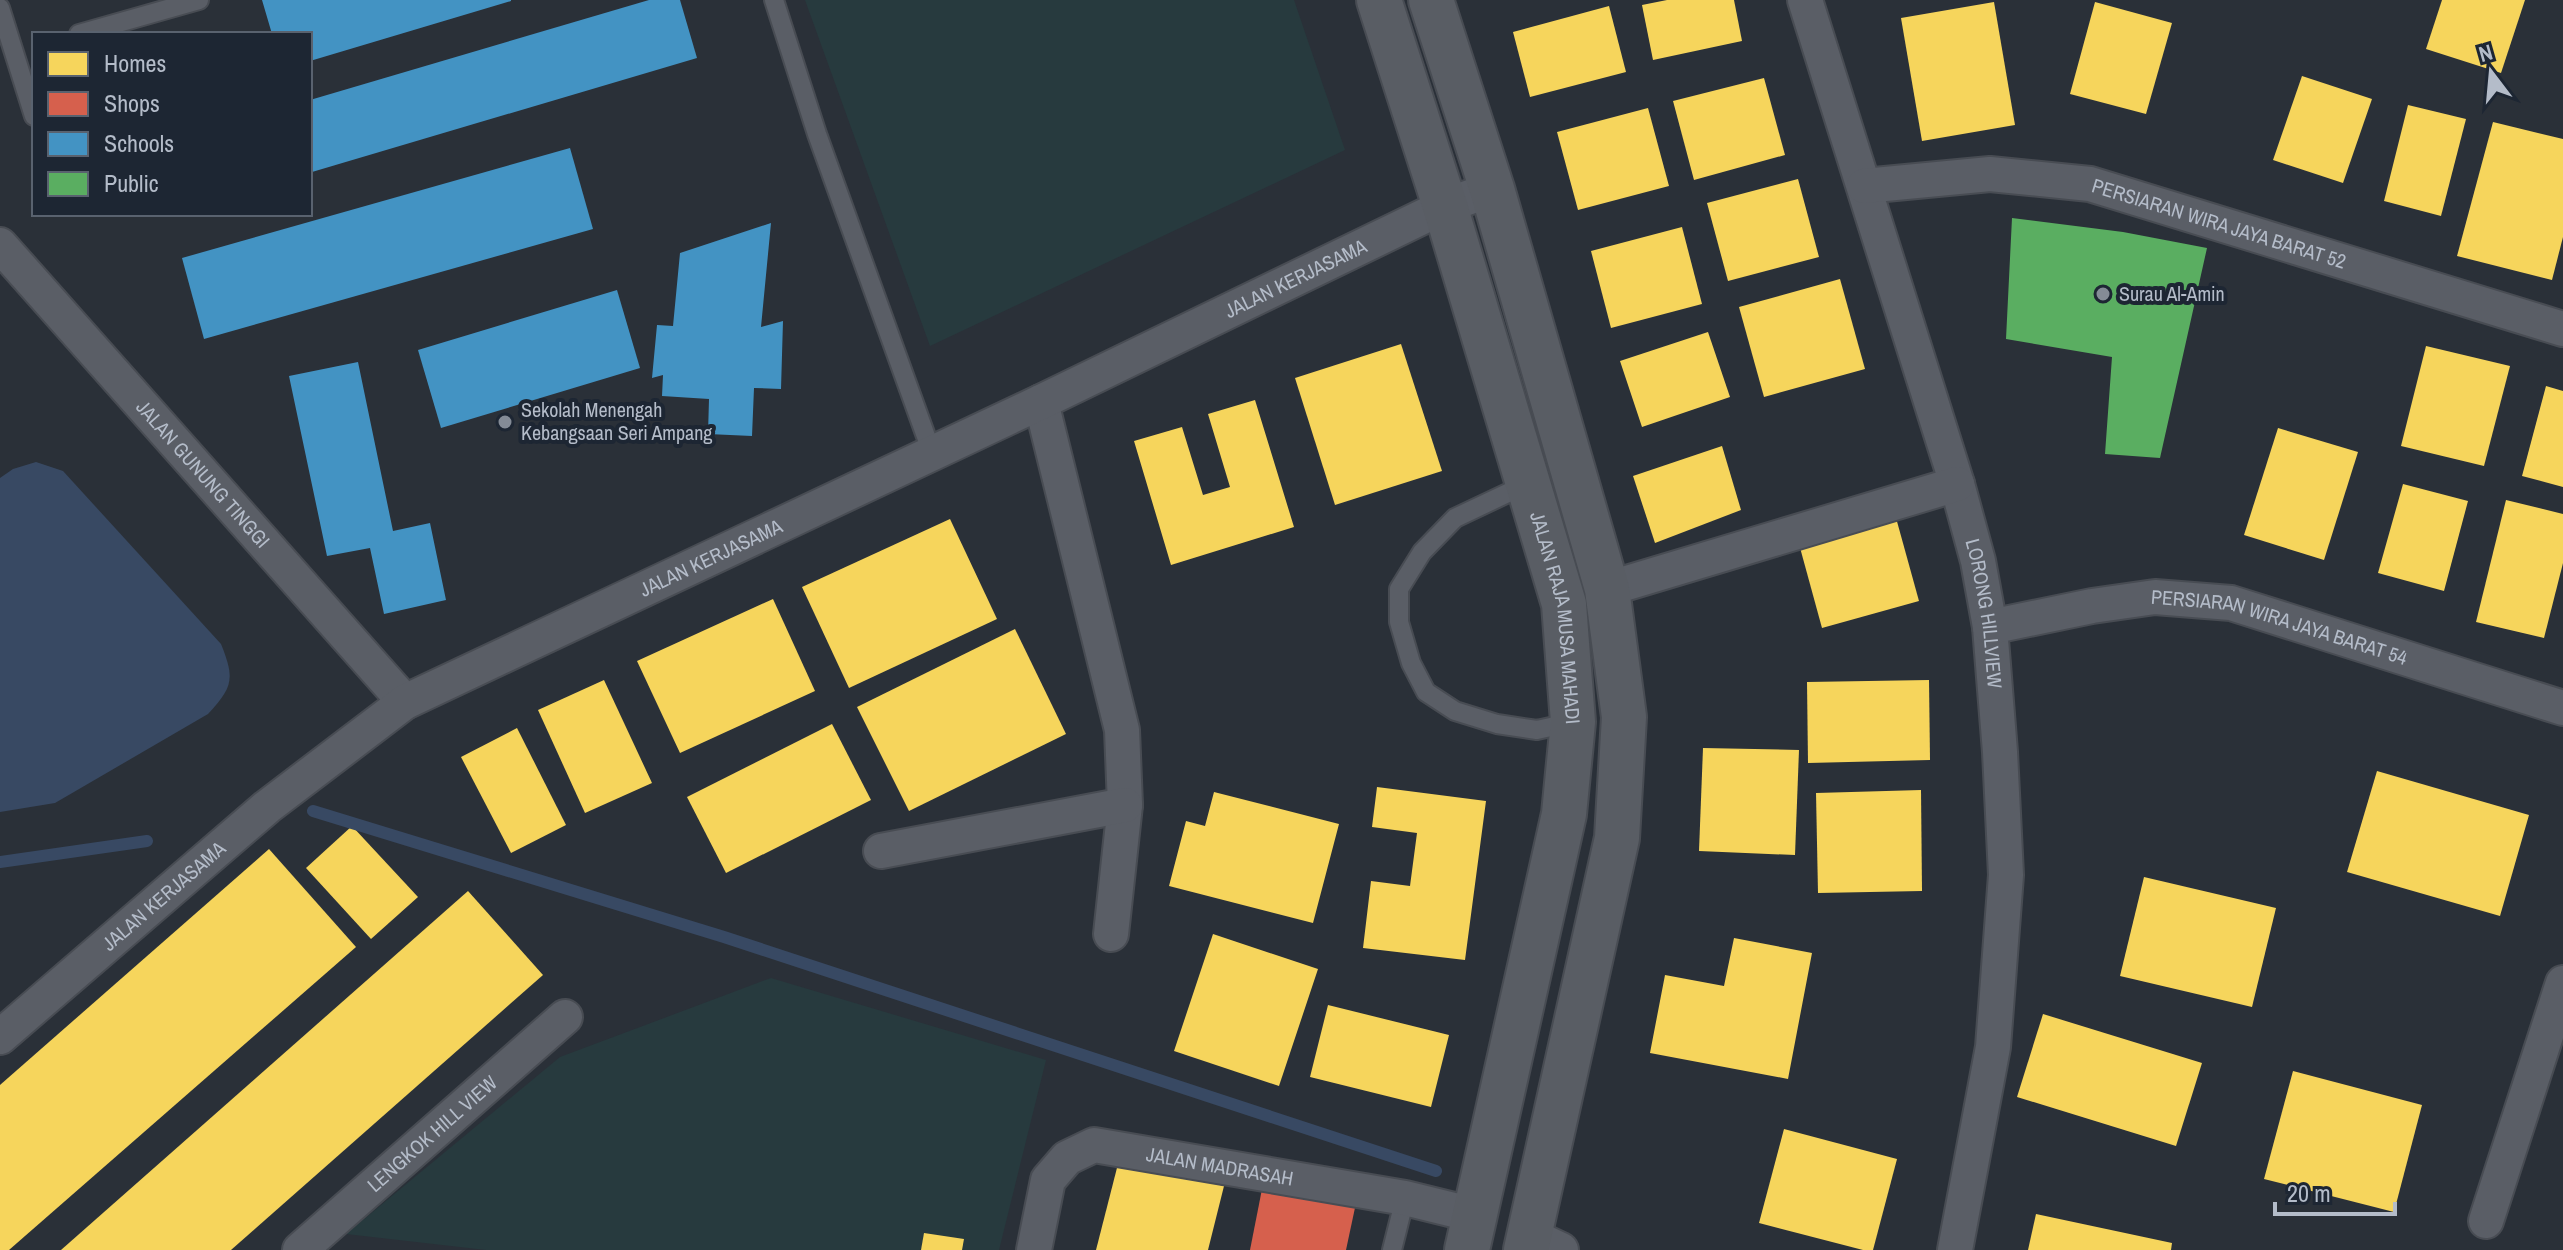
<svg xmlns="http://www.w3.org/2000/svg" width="2563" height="1250" font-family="'Archivo Narrow',sans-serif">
	<rect width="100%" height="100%" fill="#2a3038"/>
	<!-- green -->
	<g fill="#273a3e">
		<path d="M805,0H1294L1345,150L930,346Z"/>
		<path d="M771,978L1046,1060L999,1250H486L346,1234L560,1057Z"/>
	</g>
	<!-- water -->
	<path fill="#384963" d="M36,462L63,471L221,644C235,679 233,687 208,714L55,803L0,812V478L13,469Z"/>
	<!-- homes -->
	<g fill="#f6d55c">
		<path d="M1667,0H1734L1742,41L1653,60L1642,5Z"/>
		<path d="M2442,0H2525L2501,73L2426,49Z"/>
		<path d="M1994,2L2015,125L1922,141L1901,18Z"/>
		<path d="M2095,2L2172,23L2146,114L2070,94Z"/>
		<path d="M1609,6L1626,72L1530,97L1513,32Z"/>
		<path d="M2302,76L2372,99L2343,183L2273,160Z"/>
		<path d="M1764,78L1785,155L1694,180L1673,101Z"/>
		<path d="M2408,105L2466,119L2441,216L2384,201Z"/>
		<path d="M1648,108L1669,186L1578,210L1557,132Z"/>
		<path d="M2493,122L2563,139V237L2552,280L2457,256Z"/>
		<path d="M1798,179L1819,257L1728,281L1707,203Z"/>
		<path d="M1682,227L1702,304L1611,328L1591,251Z"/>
		<path d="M1840,279L1865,369L1764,397L1739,307Z"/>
		<path d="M1708,332L1730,397L1642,427L1620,361Z"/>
		<path d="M1401,344L1442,471L1335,505L1295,378Z"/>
		<path d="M2426,346L2510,366L2484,466L2401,446Z"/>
		<path d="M2546,386L2563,391V487L2522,476Z"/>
		<path d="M1255,400L1294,527L1171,565L1134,441L1182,427L1203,495L1230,487L1208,414Z"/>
		<path d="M2278,428L2358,452L2324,560L2244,535Z"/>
		<path d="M1722,446L1741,510L1655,543L1633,476Z"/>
		<path d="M2403,484L2468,501L2444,591L2378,573Z"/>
		<path d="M2506,500L2563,514V563L2544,638L2476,622Z"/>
		<path d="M1893,507L1919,601L1822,628L1796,533Z"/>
		<path d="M950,519L997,619L849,688L802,587Z"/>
		<path d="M773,599L815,691L680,753L637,661Z"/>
		<path d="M1015,629L1066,734L909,811L857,707Z"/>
		<path d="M604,680L652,783L585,813L538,710Z"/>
		<path d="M1929,680L1930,760L1808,763L1807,682Z"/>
		<path d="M832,724L871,800L726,873L687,797Z"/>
		<path d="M517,728L566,825L511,853L461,757Z"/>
		<path d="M1703,748L1799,750L1795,855L1699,851Z"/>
		<path d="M2377,771L2529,815L2500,916L2347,872Z"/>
		<path d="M1377,787L1486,801L1465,960L1363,948L1371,881L1410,886L1417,833L1372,827Z"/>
		<path d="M1921,790L1922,891L1818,893L1816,793Z"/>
		<path d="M1214,792L1339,824L1313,923L1169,886L1186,821L1205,826Z"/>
		<path d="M352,826L418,897L371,939L306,868Z"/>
		<path d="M269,849L356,947L9,1250H0V1085Z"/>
		<path d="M2144,877L2276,908L2252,1007L2120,976Z"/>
		<path d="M468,891L543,975L231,1250H61Z"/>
		<path d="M1213,934L1318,969L1279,1086L1174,1051Z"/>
		<path d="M1734,938L1812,953L1788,1079L1650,1053L1665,975L1724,986Z"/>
		<path d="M1328,1005L1449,1035L1431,1107L1310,1077Z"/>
		<path d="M2043,1014L2202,1063L2176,1146L2017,1097Z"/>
		<path d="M2293,1071L2422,1105L2394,1212L2264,1179Z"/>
		<path d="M1784,1129L1897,1159L1873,1250H1863L1759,1223Z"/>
		<path d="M1119,1160L1224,1186L1208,1250H1096Z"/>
		<path d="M2036,1214L2172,1243L2171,1250H2028Z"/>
		<path d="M924,1233L964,1239L962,1250H921Z"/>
	</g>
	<!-- shops -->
	<path fill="#d6604d" d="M1263,1184L1356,1203L1346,1250H1250Z"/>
	<!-- schools -->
	<g fill="#4393c3">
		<path d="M262,0H511V1L310,61V34H272Z"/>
		<path d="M649,0H680L697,58L312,172L310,100Z"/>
		<path d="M570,148L593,229L204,339L182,258Z"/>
		<path d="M771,223L761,327L783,321L781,389L754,388L752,436L708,434L709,399L662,396L663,375L652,378L657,325L673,326L680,253Z"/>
		<path d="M617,290L640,368L441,428L418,350Z"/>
		<path d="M358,362L393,531L430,523L446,600L384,614L370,548L327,556L289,376Z"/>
	</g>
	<!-- public -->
	<path fill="#5aae61" d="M2012,218L2123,232L2207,248L2160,458L2105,454L2112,357L2006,339Z"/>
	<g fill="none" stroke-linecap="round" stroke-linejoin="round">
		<!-- stream -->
		<g stroke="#384963" stroke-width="12">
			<path d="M313,811L724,937L1436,1171"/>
			<path d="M0,862L147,841"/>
		</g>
		<!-- lane casing -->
		<g stroke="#484c53" stroke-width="22">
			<g id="lane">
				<path d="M774,0L817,134L932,453"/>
				<path d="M0,8L34,116"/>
				<path d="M79,34L199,0"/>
				<path d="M1529,483L1455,518L1422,552L1399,589V622L1411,663L1426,692L1455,711L1497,724L1537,730L1573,722"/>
				<path d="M1392,1250L1405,1198"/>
			</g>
		</g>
		<!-- street casing -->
		<g stroke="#484c53" stroke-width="38">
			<g id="street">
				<path id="s1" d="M1805,0L1957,484L1978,561L1990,627L2000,752L2006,875L1993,1047L1955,1250"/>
				<path id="s2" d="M1864,186L1990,174L2090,184L2563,329"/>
				<path id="s3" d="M0,245L405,702"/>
				<path d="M1041,402L1122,730L1125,805L1111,934"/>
				<path d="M1607,589L1957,484"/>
				<path id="s4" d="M1990,627L2092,606L2155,597L2231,603L2563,708"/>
				<path d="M881,851L1125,805"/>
				<path id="s5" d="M0,1037L267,807L405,702L1041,402L1445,206L1492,189"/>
				<path d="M2486,1221L2563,983"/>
				<path d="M1529,1235L1561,1250"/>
				<path id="s6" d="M300,1250L565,1017"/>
				<path id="s7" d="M1034,1250L1048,1180L1067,1158L1094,1145L1405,1198L1474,1215"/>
			</g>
		</g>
		<!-- secondary casing -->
		<g stroke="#484c53" stroke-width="48">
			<g id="secondary">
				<path id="s8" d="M1379,0L1445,206L1564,604L1573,722L1564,814L1467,1250"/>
				<path d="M1431,0L1492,189L1607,589L1624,717L1617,838L1526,1250"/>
			</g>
		</g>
		<!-- lane -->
		<use href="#lane" stroke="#5a5e66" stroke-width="18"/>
		<!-- street -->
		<use href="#street" stroke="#5a5e66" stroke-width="34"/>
		<!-- secondary -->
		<use href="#secondary" stroke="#595d64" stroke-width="44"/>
	</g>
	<!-- markers -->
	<g fill="#848b96" stroke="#1d2633" stroke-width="3">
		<circle cx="2103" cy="294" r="8"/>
		<circle cx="505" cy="422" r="8"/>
	</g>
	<g text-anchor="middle" stroke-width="8" stroke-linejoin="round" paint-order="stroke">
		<!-- street labels -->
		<g font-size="20" fill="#b4bcc9" stroke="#1d2633">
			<text dy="7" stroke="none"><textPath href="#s2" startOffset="362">PERSIARAN WIRA JAYA BARAT 52</textPath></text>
			<text dy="7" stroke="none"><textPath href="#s5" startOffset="1512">JALAN KERJASAMA</textPath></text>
			<text dy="7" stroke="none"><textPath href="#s3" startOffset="306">JALAN GUNUNG TINGGI</textPath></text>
			<text dy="7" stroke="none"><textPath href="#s5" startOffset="864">JALAN KERJASAMA</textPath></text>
			<text dy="7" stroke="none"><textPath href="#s1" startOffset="640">LORONG HILLVIEW</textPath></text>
			<text dy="7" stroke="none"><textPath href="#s8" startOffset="644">JALAN RAJA MUSA MAHADI</textPath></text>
			<text dy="7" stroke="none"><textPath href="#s4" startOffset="296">PERSIARAN WIRA JAYA BARAT 54</textPath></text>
			<text dy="7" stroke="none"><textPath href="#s5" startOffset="216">JALAN KERJASAMA</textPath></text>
			<text dy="7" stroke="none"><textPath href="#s6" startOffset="176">LENGKOK HILL VIEW</textPath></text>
			<text dy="7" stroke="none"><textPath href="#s7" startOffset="258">JALAN MADRASAH</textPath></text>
		</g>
		<!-- poi labels -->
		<g font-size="20" fill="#b4bcc9" stroke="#1d2633" text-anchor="start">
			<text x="2119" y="301">Surau Al-Amin</text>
			<text x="521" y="417">Sekolah Menengah<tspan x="521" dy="23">Kebangsaan Seri Ampang</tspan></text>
		</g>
	</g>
	<!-- legend -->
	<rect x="32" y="32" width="280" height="184" fill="#1d2633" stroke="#59626f" stroke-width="2"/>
	<rect x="48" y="52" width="40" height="24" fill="#f6d55c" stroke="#59626f" stroke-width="2"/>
	<text x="104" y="72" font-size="24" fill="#b4bcc9">Homes</text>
	<rect x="48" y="92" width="40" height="24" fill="#d6604d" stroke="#59626f" stroke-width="2"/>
	<text x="104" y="112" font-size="24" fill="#b4bcc9">Shops</text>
	<rect x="48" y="132" width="40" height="24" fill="#4393c3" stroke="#59626f" stroke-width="2"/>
	<text x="104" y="152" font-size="24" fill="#b4bcc9">Schools</text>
	<rect x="48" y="172" width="40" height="24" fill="#5aae61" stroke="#59626f" stroke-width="2"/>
	<text x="104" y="192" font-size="24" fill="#b4bcc9">Public</text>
	<!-- north arrow -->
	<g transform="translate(2491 72) rotate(344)" stroke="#1d2633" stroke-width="6" paint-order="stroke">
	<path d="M0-6L14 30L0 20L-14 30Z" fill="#b4bcc9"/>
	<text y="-12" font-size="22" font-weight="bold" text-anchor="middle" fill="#b4bcc9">N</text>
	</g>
	<!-- scale -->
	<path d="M2275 1202v12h120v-12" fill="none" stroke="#b4bcc9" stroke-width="4"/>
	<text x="2287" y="1202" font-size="24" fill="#b4bcc9" stroke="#1d2633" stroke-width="6" paint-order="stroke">20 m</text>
</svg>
